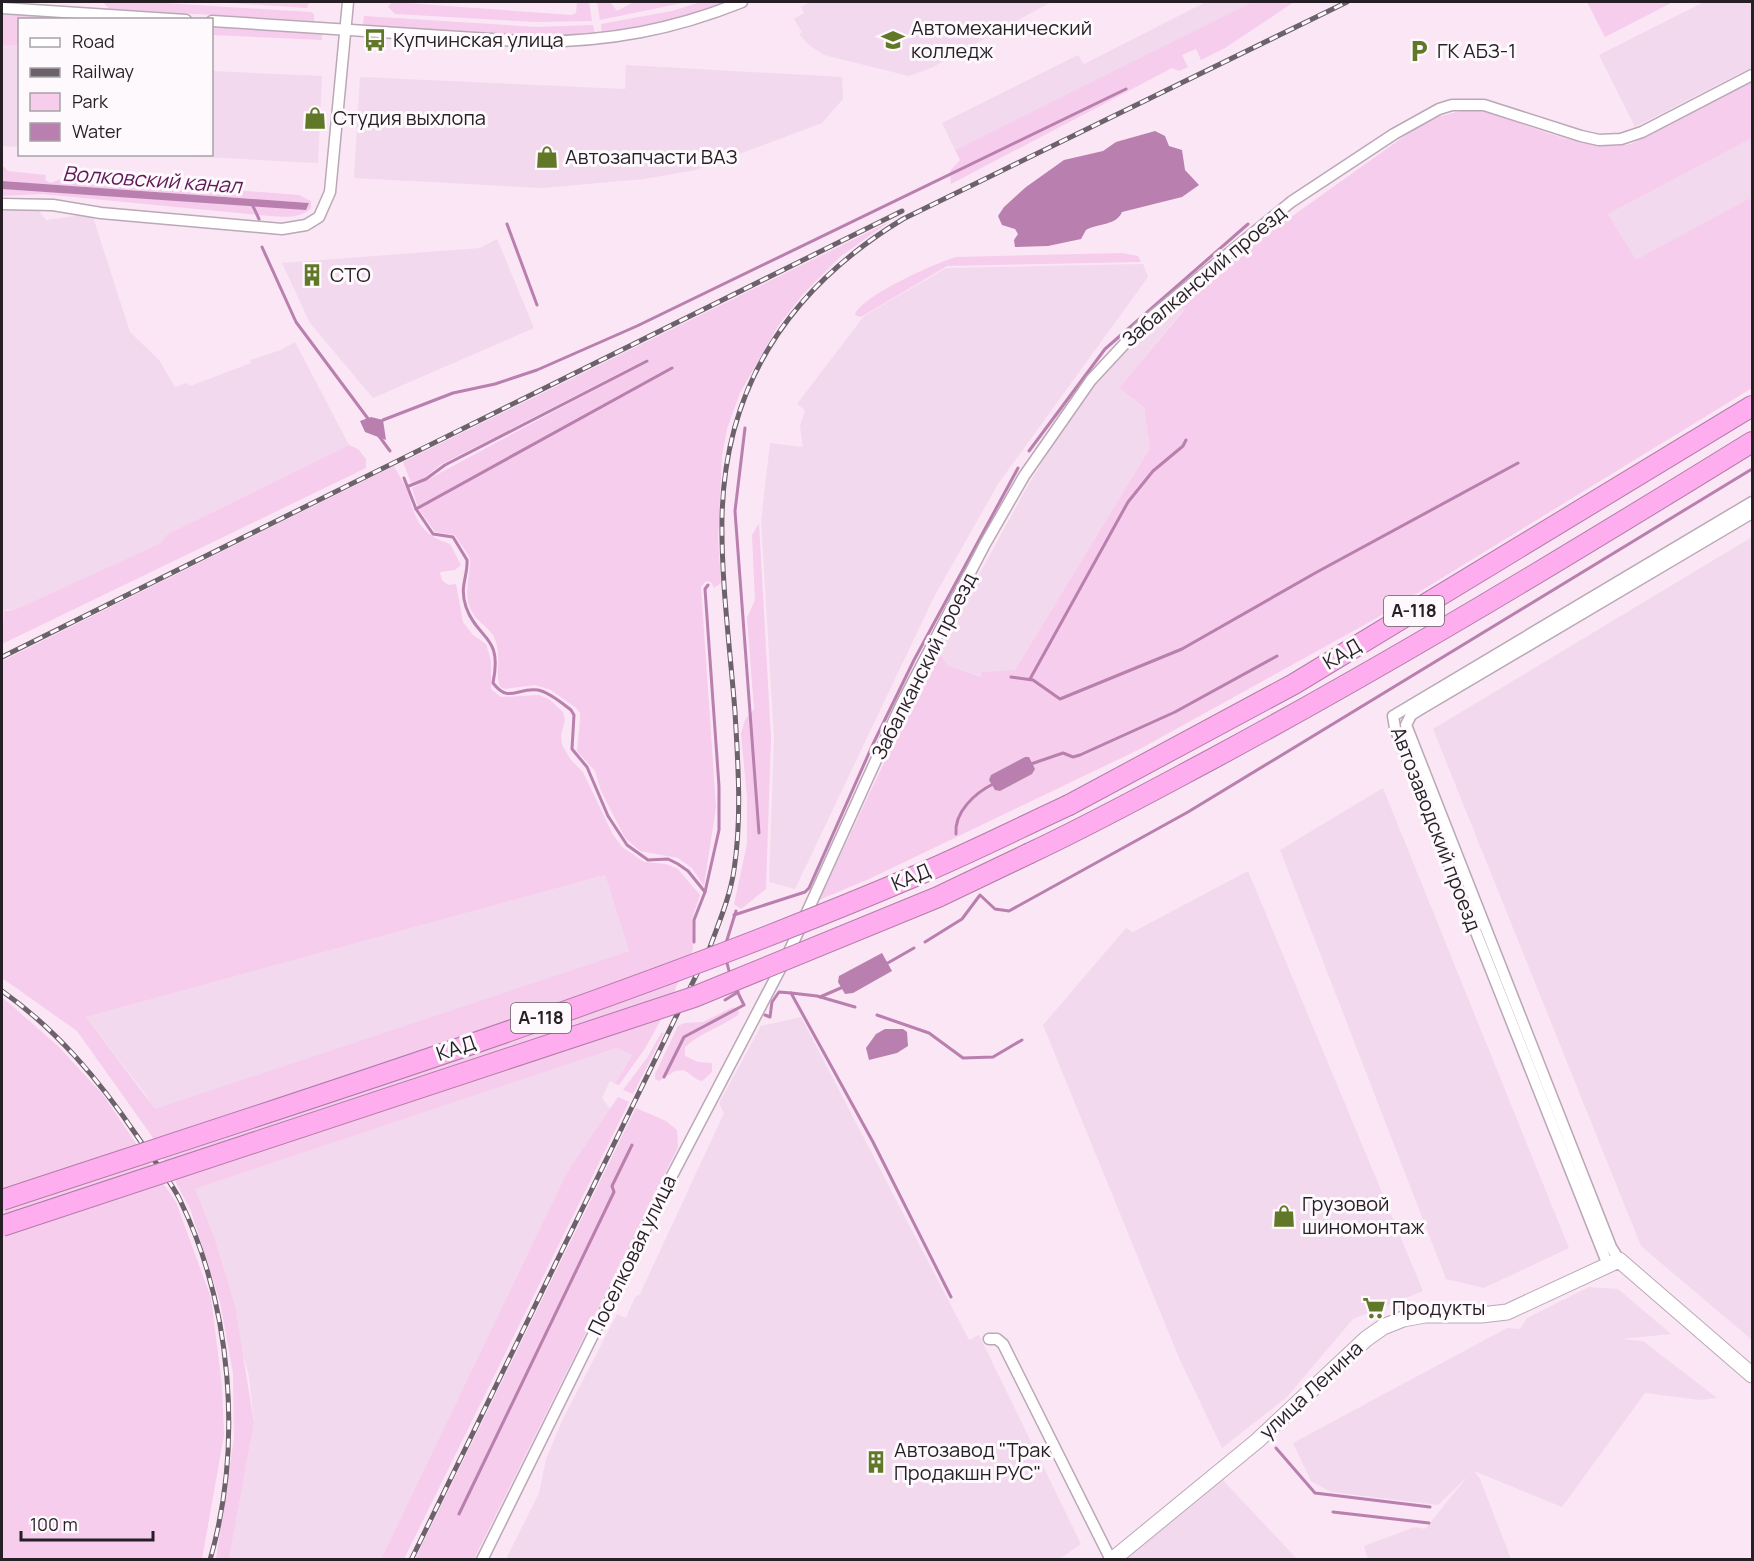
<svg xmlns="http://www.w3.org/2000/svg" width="1754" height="1561" font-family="Manrope,sans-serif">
	<rect width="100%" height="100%" fill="#fae6f5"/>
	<!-- built -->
	<g fill="#f3d9ed">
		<path d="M810,2H1051L931,68L909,76L824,55L809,45L799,34L802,32L794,19L804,13L801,7Z"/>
		<path d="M1206,2H1252L955,150L942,123L1078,55L1084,64Z"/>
		<path d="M1704,2H1752V67L1635,127L1599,55Z"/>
		<path d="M2,45H19V147L2,146Z"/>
		<path d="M626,65L842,77L843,99L822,123L696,170L644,179L542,188L354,178L360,77L625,89Z"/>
		<path d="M212,71L322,76L318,163L166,155L212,154Z"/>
		<path d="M1752,138V197L1636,261L1608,214Z"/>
		<path d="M2,208L38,210L46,220L92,214L130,332L159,360L175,387L187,383L190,386L251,363L250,360L281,350L295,342L349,445L166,535L161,543L14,610L2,609Z"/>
		<path d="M497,239L534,328L373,398L310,323L282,263L480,248Z"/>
		<path d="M1143,264L1148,277L998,484L934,597L795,889L769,882L774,738L761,521L770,443L803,447L800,426L805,410L797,404L864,316L946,268Z"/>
		<path d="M1176,303L1184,309L1119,388L1144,407L1150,448L1015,670L982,672V677L947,665L938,649L1031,480L1092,385L1135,340Z"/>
		<path d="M1752,537V1340L1641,1246L1433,729Z"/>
		<path d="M1383,788L1569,1248L1484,1288L1446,1279L1280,850Z"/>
		<path d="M1248,871L1423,1291L1353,1319L1287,1397L1222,1448L1179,1358L1043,1025L1126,928L1133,932Z"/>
		<path d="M605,875L629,951L154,1110L146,1095L86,1017Z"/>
		<path d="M801,1017L969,1340L979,1335L1081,1544L1058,1560L506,1559L539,1493L546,1459L562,1421L617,1314L626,1318L635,1297L640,1294L724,1113L719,1103L761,1026Z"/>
		<path d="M617,1048L632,1055L615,1084L610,1081L602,1098L611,1110L567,1172L381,1559H229L254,1423L249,1376L195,1189Z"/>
		<path d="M1589,1287L1618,1289L1671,1334L1621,1339L1643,1341L1717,1398L1701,1400L1645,1393L1562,1507L1474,1471L1480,1479L1511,1559H1368L1364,1546L1415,1527L1425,1529L1467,1477L1438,1505L1331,1492L1311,1481L1293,1443L1507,1328L1520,1329L1527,1318Z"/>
		<path d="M1219,1476L1297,1559L1119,1560Z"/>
	</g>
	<!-- green -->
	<g fill="#f6cdec" fill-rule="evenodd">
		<path d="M103,2H148L311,12L314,14V21L109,9Z"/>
		<path d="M216,2H309L307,8Z"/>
		<path d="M392,2L572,15L576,13L577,2H589L592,21L536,22L395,14L388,7Z"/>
		<path d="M597,2H610L617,11L634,2H687L600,20Z"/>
		<path d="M701,2H726L684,17L602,33L601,24L672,11Z"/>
		<path d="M1252,2H1294L1225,48L1201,60L1196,49L1182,55L1188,67L1179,71L1172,68L951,184L950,171L960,160L955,150Z"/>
		<path d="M1587,2H1673L1605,37Z"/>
		<path d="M2,14L94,19L20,20L19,45H2Z"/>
		<path d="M364,16L536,27L593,25L595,33L536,36L370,25L363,24Z"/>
		<path d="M212,27L322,34V40L212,35Z"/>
		<path d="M1752,80V138L1608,214L1636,260L1750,198L1752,203V388L1375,619L1138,750L869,879L819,900L938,649L947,665L981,677L982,672L1015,670L1150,448L1144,407L1119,388L1184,310L1176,303L1249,247L1413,130L1438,117L1464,110H1478C1529,122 1578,153 1631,144Z"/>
		<path d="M2,165L8,171L46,175L45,180L51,183L66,177L299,195L311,201V208C299,221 275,216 258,215L42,194L2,196V189L306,209L309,203L2,181Z"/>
		<path d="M889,222L841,256L804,293L778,326L740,393L727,429L722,456L718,539L721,583L714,588L711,582L706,581L701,587L716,807L704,886L692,868L678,858L640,851L625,838L601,791L595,771L577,751L580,721V713L576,708L551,690L535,685L505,689L500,687C494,671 503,658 494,637C488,625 475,623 469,605C464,590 472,564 470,559C467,551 459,543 455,535L435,532L418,508L412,488L650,360L647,359L440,465L424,478L411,483L403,462Z"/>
		<path d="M1122,253L1138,256L1141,262L947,266L861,317L855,315C859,297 938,262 956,257Z"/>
		<path d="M349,445L358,449L366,459V468L2,644L4,608L6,611L14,610L161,543L166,535Z"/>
		<path d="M394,466C399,476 406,486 409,496C416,523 423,535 450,544L461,565L455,570L440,572L442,580L448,585L456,584L463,622L473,635L486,644L491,661V689L501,697L539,695L549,699L563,712L565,720L561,735L562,745L571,760L583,772L612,833L622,847L644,862L666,864L678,869L700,895L692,919L693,950L662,1018L644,1050L619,1085L615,1084L632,1055L617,1048L195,1189L214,1237L235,1306L254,1423L229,1559H216L234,1438L233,1373L220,1302L191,1211L151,1135L77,1031L2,978V661ZM605,875L629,951L155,1109L86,1017Z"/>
		<path d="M759,523L771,738L766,889L741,909L734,904L747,844V797L741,734L745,720L754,709L747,618L755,600L752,535Z"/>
		<path d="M2,997L59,1047L103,1095L176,1202L211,1298L222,1385L224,1435L202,1559H2Z"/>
		<path d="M733,1007L739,1011L738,1015C721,1027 700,1033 685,1047V1056L698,1062L712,1063V1072L702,1081L698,1080L684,1070L675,1071L659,1081L655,1079V1074L678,1026L684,1023L703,1022Z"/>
		<path d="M661,1033H664L633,1094L623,1090L647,1058Z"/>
		<path d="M618,1097L629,1102L404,1559H381L567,1172Z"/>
		<path d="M636,1108L666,1121L677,1130L678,1147L474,1559H415Z"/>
	</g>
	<!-- water -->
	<g fill="#b97fae">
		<path d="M1155,131L1165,136L1169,146L1182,150L1185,170L1199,185L1182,197L1122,212C1116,226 1098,223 1086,230L1081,239L1048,246L1015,247L1014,240L1018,234L1015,229L1002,225L998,216L1004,207L1026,187L1064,160L1103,151L1116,142Z"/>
		<path d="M2,181L309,203L306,210L2,189Z"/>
		<path d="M371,417L383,420L386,440L365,432L360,421Z"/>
		<path d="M1025,757H1029L1035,769L1032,774L1000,791L995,790L989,780L991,775Z"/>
		<path d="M882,953L892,971L853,993L845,994L838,982L839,976Z"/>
		<path d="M885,1029H903L907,1032L908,1046L897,1053L869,1060L866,1048L876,1034Z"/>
	</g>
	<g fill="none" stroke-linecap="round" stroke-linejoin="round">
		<!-- stream -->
		<g stroke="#b97fae" stroke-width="3">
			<path d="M252,204L259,219"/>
			<path d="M507,224L537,305"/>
			<path d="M262,247L296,322L369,420"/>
			<path d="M383,420L453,393L495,384L537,370L637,326L1126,89"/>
			<path d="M745,428L735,511L759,833"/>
			<path d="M379,436L390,451"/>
			<path d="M1029,451L1105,349L1248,224"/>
			<path d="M404,478L416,509L433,534L453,537L467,560C468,577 459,586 466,607C478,641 503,634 493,683C509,704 517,687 538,690C549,692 562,703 571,710L574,715L572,749L587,767L608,816L627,845L648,860L668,859L678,864L688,871L705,892L694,920V942"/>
			<path d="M409,486L426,479L445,465L647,361"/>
			<path d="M416,509L672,368"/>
			<path d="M1011,677L1033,680L1060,699L1182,649L1317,572L1518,463"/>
			<path d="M1030,679L1128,502L1153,471L1183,446L1186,440"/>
			<path d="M1031,764L1063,753L1073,757L1080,755L1175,712L1277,656"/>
			<path d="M956,834C954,812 975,793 993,784"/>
			<path d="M705,892L719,830V786L705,589L708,585"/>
			<path d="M734,915L805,892L809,888L873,744L914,660L1018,468"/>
			<path d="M925,942L962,919L980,895L995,909L1009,911L1188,812L1752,469"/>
			<path d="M726,943L736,911"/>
			<path d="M726,959L730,975"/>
			<path d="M886,964L914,948"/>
			<path d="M820,997L843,987"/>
			<path d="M725,1000L738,992"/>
			<path d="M855,1007L817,996L791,993L873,1142L951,1297"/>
			<path d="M765,1015L770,1017L772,1002L779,992L791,993"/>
			<path d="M877,1015L929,1033L963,1058L993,1057L1022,1040"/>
			<path d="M664,1077L684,1037L744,1005L735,987"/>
			<path d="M1276,1448L1315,1493L1430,1507"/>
			<path d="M1333,1512L1429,1523"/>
			<path d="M459,1514L614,1192L612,1186L632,1145"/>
		</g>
		<!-- street casing -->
		<g stroke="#bba8b6" stroke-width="13">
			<g id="street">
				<path d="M2,8L186,20"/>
				<path d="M212,21L535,42C611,41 672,30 742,2"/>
				<path d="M2,204L53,205L101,213L282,229L306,225L319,217L330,192L348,2"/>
				<path d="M1619,1260L1611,1247L1406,725L1411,715L1419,710L1752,513"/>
				<path d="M1608,1265L1395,728L1393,716L1752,502"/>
				<path d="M989,1339H997L1003,1344L1111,1560"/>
				<path d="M482,1560L664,1191L788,954L902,703L985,544L1024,476L1091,380L1143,324L1291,202L1394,134L1439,109L1452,105H1484L1581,136L1599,140L1621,139L1642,132L1752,75"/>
			</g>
		</g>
		<!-- secondary casing -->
		<g stroke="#bba8b6" stroke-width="17">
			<path id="secondary" d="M1112,1560L1257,1441L1366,1339L1383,1327L1403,1319L1425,1315H1481L1507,1312L1619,1260L1752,1375"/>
		</g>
		<!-- highway casing -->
		<g stroke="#b27ca8" stroke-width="22">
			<g id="highway">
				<path d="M1069,805L1294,684L1752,406"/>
				<path d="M1030,853C1092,824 1152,791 1212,759C1396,660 1574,552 1752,442"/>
			</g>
		</g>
		<!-- street -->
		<use href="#street" stroke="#fff" stroke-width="10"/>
		<!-- secondary -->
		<use href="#secondary" stroke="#fff" stroke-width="15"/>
		<!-- highway -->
		<use href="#highway" stroke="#feaeee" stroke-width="20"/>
		<!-- rail casing -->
		<g stroke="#6d626b" stroke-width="5">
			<g id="rail">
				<path d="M2,657L902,211"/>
				<path d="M2,991C57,1030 99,1080 137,1136C151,1157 169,1178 180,1200C232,1307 243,1445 210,1560"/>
				<path d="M411,1560L710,947C719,922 730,897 734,870C742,817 738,764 735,712C730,647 721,582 722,517C725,383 791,287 903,219L1347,2"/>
			</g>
		</g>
		<!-- rail -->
		<use href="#rail" stroke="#fdf9fc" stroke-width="3" stroke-dasharray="9" stroke-linecap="butt"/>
		<!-- highway-bridge casing -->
		<g stroke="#b27ca8" stroke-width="22" stroke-linecap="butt">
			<g id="highway-bridge">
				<path d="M2,1200C307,1099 616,1003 913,877C966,855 1017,829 1069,805"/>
				<path d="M2,1226L694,997L938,897L1030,853"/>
			</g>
		</g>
		<!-- highway-bridge -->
		<use href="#highway-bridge" stroke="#feaeee" stroke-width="20"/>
	</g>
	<!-- icons -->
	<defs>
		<g id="bus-bare" transform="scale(1.8)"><path d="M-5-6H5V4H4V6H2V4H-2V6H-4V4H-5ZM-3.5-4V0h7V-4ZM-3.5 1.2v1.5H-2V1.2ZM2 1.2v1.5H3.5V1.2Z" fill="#617829" stroke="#fdf9fc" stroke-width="2.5" paint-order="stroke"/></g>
		<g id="university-bare" transform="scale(1.8)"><path d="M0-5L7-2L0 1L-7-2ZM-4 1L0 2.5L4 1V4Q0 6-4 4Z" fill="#617829" stroke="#fdf9fc" stroke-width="2.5" paint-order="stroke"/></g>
		<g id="parking-bare" transform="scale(1.8)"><path d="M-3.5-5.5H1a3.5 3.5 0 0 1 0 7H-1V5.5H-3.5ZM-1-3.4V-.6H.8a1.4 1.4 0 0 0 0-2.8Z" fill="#617829" stroke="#fdf9fc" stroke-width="2.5" paint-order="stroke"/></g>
		<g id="shop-bare" transform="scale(1.8)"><path d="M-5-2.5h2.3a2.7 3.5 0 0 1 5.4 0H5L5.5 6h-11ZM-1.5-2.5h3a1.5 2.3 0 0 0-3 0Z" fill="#617829" stroke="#fdf9fc" stroke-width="2.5" paint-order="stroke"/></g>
		<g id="building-bare" transform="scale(1.8)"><path d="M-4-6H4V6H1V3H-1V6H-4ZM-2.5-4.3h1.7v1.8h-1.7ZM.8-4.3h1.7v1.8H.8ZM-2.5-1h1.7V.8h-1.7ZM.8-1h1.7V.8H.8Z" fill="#617829" stroke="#fdf9fc" stroke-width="2.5" paint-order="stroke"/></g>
		<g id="supermarket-bare" transform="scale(1.8)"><path d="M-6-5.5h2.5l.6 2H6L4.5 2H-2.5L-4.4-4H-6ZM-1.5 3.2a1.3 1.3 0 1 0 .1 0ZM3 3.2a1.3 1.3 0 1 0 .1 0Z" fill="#617829" stroke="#fdf9fc" stroke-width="2.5" paint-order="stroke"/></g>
	</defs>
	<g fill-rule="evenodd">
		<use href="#bus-bare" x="375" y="40"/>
		<use href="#university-bare" x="893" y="40"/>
		<use href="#parking-bare" x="1419" y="51"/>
		<use href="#shop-bare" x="315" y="118"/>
		<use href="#shop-bare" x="547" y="157"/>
		<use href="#building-bare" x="312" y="275"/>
		<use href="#shop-bare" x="1284" y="1216"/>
		<use href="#supermarket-bare" x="1374" y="1308"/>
		<use href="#building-bare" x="876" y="1462"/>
	</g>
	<g text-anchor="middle" stroke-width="6" stroke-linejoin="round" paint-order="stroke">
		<!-- shield labels -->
		<g fill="#fdf9fc" stroke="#666066" stroke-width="1.5">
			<rect x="1384" y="596" width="60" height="30" rx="4.5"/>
			<rect x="511" y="1003" width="60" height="30" rx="4.5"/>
		</g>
		<g font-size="18" font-weight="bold" fill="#261f25">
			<text x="1414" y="617">А-118</text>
			<text x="541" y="1024">А-118</text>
		</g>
		<!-- poi labels -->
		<g font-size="20" fill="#261f25" stroke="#fdf9fc" text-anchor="start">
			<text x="911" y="35">Автомеханический<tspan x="911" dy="23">колледж</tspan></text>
			<text x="393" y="47">Купчинская улица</text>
			<text x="1437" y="58">ГК АБЗ-1</text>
			<text x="333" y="125">Студия выхлопа</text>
			<text x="565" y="164">Автозапчасти ВАЗ</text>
			<text x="330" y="282">СТО</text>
			<text x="1302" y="1211">Грузовой<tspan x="1302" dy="23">шиномонтаж</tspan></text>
			<text x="1392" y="1315">Продукты</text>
			<text x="894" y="1457">Автозавод "Трак<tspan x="894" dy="23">Продакшн РУС"</tspan></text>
		</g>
		<!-- street labels -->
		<g font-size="20" fill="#261f25" stroke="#fdf9fc">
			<text transform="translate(1204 276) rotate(-40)" y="7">Забалканский проезд</text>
			<text transform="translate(1342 654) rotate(-31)" y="7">КАД</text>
			<text transform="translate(924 666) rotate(-63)" y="7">Забалканский проезд</text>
			<text transform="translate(1436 829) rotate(69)" y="7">Автозаводский проезд</text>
			<text transform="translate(911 877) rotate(-23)" y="7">КАД</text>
			<text transform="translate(456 1048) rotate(-19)" y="7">КАД</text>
			<text transform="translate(632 1255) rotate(-64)" y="7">Поселковая улица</text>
			<text transform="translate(1311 1390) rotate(-43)" y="7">улица Ленина</text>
		</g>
		<!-- water labels -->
		<g font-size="21" font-style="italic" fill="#601a57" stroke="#fdf9fc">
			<text transform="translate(152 180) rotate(4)" y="7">Волковский канал</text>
		</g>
	</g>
	<!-- border -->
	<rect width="1754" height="1561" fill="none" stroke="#261f25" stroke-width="6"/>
	<!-- legend -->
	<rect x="18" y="18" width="195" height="138" fill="#fdf9fc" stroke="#a7a2a6" stroke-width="1.5"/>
	<rect x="30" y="38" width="30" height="9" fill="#ffffff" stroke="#a7a2a6" stroke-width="1.5"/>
	<text x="72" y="48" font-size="18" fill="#261f25">Road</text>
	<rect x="30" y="68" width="30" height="9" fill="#6d626b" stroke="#a7a2a6" stroke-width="1.5"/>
	<text x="72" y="78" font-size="18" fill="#261f25">Railway</text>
	<rect x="30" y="93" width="30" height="18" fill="#f6cdec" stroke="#a7a2a6" stroke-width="1.5"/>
	<text x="72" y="108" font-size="18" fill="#261f25">Park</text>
	<rect x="30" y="123" width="30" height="18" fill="#b97fae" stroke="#a7a2a6" stroke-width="1.5"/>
	<text x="72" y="138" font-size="18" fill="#261f25">Water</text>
	<!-- scale -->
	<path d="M21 1531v9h132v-9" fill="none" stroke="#261f25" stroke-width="3"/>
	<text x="30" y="1531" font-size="18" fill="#261f25" stroke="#fdf9fc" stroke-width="4.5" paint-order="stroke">100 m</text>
</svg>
